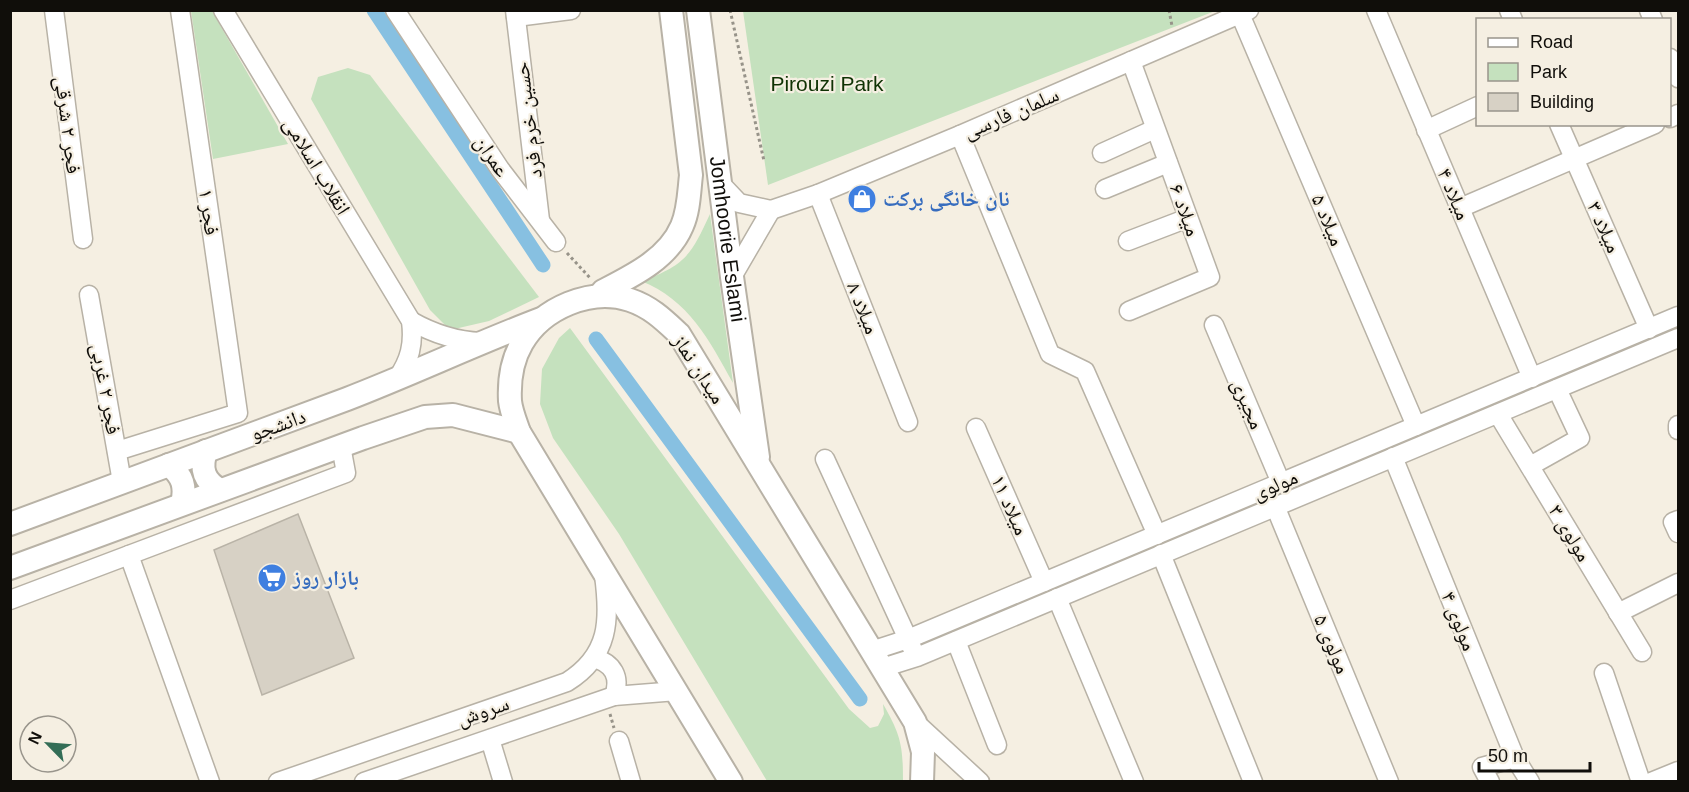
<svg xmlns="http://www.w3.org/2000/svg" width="1689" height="792" font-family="Arial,'Noto Naskh Arabic',sans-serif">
	<rect width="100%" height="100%" fill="#f5efe2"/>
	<!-- green -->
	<g fill="#c5e1be">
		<path d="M191,11H212L288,144L213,159Z"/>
		<path d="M743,11V10L1215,11L768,185Z"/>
		<path d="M348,68L370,75L539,297L489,321L450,330L430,310L311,99L318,77Z"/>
		<path d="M710,214L733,383C709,340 689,300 641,281C685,266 691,255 710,214Z"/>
		<path d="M570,328L849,709L870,728L878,726L884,714L883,704C901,735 903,746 903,781H767L619,534L553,438L540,404L542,369L559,338Z"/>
	</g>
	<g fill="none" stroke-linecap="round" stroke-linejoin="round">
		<!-- canal -->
		<g stroke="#87c0e1" stroke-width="15">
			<path d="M374,10L543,265"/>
			<path d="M596,339L860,699"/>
		</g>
	</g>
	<!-- building -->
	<path fill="#d7d1c5" stroke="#b9b3a7" stroke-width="1.5" d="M298,514L354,658L262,695L214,550Z"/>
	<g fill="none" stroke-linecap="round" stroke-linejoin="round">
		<!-- minor casing -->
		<g stroke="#b8b2a6" stroke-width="21">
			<g id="minor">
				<path d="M54,10L83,239"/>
				<path d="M223,10L411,321C414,344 410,360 397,379"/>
				<path d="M395,10L500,169L556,242"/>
				<path d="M515,10L540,220"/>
				<path d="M1376,10L1532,378"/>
				<path d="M1509,10L1513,20"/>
				<path d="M1649,10L1653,20"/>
				<path d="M1240,14L1416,426"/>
				<path d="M516,17L571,10"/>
				<path d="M1670,58L1678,78"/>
				<path d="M1670,118L1678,114"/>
				<path d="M1559,124L1649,329"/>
				<path d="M1426,130L1478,106"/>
				<path d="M960,135L1050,354L1085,371L1157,535"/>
				<path d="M1102,153L1155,129"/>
				<path d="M720,183L739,203L771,210"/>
				<path d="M1105,189L1168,163"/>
				<path d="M818,194L908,422"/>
				<path d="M1460,208L1655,124"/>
				<path d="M771,210L818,194L960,135L1249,10"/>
				<path d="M1128,241L1188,218"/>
				<path d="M732,277L771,210"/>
				<path d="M89,295L122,482"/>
				<path d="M1129,311L1210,277L1131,61"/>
				<path d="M411,321C434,334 455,341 481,342"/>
				<path d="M1214,325L1281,483"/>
				<path d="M1498,414L1642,652"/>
				<path d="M1678,425V430"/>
				<path d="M976,428L1044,582"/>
				<path d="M117,451L238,413L180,10"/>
				<path d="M1393,457L1515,758L1530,782"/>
				<path d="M825,459L913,650"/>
				<path d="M1530,466L1580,438L1557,389"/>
				<path d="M1275,506L1389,782"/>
				<path d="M1678,520L1673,522L1678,533"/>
				<path d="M1161,554L1253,782"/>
				<path d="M129,555L346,473L341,446"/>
				<path d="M1057,598L1134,782"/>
				<path d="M10,600L129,555L210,782"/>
				<path d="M1618,613L1678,583"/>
				<path d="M956,641L997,745"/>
				<path d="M871,651L908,639L1678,316"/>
				<path d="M594,658C613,663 621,677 614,696"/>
				<path d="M882,668L917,657L1678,338"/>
				<path d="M1604,673L1641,782"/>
				<path d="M915,722L980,782"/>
				<path d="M490,739L503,782"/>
				<path d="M619,741L631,782"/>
				<path d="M278,782L567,682C610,655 610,620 604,575"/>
				<path d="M364,782L614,696L677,691"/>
				<path d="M1490,782L1482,767L1515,758"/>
				<path d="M1651,782L1678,771"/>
			</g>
		</g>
		<!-- major casing -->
		<g stroke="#b8b2a6" stroke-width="26">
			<g id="major">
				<path id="s1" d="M698,10L732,277L758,457"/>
				<path d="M599,296L603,291C632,276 668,259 682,226C689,210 689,192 691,175L671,10"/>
				<path d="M206,451C200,469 204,481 220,490"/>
				<path d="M169,465C183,476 186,487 182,504"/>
				<path d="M10,524L347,399C412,374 475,344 541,319"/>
				<path d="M10,568L363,438L425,417L453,415L519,432"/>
				<path d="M731,782L519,432C516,423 511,411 510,401C509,382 512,360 522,343C542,308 591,287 630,300C651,307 664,320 679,334L915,722L923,752L922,782"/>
			</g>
		</g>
		<!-- path -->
		<g stroke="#979389" stroke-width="3" stroke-dasharray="3 3" stroke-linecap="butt">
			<path d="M730,10L764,161"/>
			<path d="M1169,10L1172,26"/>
			<path d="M567,253L591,279"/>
			<path d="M610,714L614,728"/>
		</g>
		<!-- minor -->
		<use href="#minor" stroke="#fff" stroke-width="18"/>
		<!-- major -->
		<use href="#major" stroke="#fff" stroke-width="22"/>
	</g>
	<!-- icons -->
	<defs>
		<g id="shop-disc" transform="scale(1.5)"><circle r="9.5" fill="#3f7fe0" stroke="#f5efe2"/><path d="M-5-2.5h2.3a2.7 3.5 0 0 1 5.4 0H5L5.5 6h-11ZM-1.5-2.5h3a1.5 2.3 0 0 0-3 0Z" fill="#fff"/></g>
		<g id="supermarket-disc" transform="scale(1.5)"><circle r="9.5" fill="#3f7fe0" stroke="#f5efe2"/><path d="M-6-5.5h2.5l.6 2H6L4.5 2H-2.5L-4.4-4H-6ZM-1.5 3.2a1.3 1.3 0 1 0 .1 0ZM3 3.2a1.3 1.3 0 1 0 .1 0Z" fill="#fff"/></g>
	</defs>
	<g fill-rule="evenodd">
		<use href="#shop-disc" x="862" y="199"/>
		<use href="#supermarket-disc" x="272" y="578"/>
	</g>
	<g text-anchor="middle" stroke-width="4.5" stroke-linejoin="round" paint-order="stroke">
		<!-- park labels -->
		<g font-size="21" fill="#0f3304" stroke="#f5efe2">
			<text x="827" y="91">Pirouzi Park</text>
		</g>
		<!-- street labels -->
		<g font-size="21" fill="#100e0a" stroke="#f5efe2">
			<text transform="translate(1011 113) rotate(-23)" y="7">سلمان فارسی</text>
			<text transform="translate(528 120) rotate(-97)" y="7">حسین خرم فرد</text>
			<text transform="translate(68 125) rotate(83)" y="7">فجر ۲ شرقی</text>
			<text transform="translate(492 156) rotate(56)" y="7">عمران</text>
			<text transform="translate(317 166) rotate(59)" y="7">انقلاب اسلامی</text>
			<text transform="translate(1454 194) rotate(67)" y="7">میلاد ۴</text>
			<text transform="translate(1185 210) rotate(70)" y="7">میلاد ۶</text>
			<text transform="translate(209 212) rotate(82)" y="7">فجر ۱</text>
			<text transform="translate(1328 220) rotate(67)" y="7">میلاد ۵</text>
			<text transform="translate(1604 227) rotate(66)" y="7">میلاد ۳</text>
			<text dy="7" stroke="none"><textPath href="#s1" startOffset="231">Jomhoorie Eslami</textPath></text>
			<text transform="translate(863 308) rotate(68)" y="7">میلاد ۸</text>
			<text transform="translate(699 369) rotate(57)" y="7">میدان نماز</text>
			<text transform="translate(106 389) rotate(80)" y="7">فجر ۲ غربی</text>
			<text transform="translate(1248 404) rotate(67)" y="7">مجیری</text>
			<text transform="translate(278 425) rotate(-20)" y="7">دانشجو</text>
			<text transform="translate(1275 485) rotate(-23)" y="7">مولوی</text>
			<text transform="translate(1010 505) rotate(66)" y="7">میلاد ۱۱</text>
			<text transform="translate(1570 533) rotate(59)" y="7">مولوی ۳</text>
			<text transform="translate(1459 621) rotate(68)" y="7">مولوی ۴</text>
			<text transform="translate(1332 644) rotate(67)" y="7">مولوی ۵</text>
			<text transform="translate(483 711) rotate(-19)" y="7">سروش</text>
		</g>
		<!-- shop labels -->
		<g font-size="21" font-weight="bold" fill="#366cbe" stroke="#f5efe2" text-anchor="start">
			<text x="883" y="206">نان خانگی برکت</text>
			<text x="293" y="585">بازار روز</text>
		</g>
	</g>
	<!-- border -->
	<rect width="1689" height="792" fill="none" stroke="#100e0a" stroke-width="24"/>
	<!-- legend -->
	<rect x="1476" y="18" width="195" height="108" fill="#f5efe2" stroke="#99958c" stroke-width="1.5"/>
	<rect x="1488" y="38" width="30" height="9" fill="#ffffff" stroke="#99958c" stroke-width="1.5"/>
	<text x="1530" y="48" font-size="18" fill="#100e0a">Road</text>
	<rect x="1488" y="63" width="30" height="18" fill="#c5e1be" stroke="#99958c" stroke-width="1.5"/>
	<text x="1530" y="78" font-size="18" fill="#100e0a">Park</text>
	<rect x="1488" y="93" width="30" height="18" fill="#d7d1c5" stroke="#99958c" stroke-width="1.5"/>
	<text x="1530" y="108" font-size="18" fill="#100e0a">Building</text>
	<!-- north arrow -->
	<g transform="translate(48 744) rotate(295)"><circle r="28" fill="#f5efe2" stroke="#99958c" stroke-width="1.5"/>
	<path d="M0-4.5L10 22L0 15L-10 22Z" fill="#336d56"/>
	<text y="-9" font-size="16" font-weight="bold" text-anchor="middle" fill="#100e0a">N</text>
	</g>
	<!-- scale -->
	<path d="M1479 762v9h111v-9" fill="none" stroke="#100e0a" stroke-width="3"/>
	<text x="1488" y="762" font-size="18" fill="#100e0a" stroke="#f5efe2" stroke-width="4.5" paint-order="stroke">50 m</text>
</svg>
